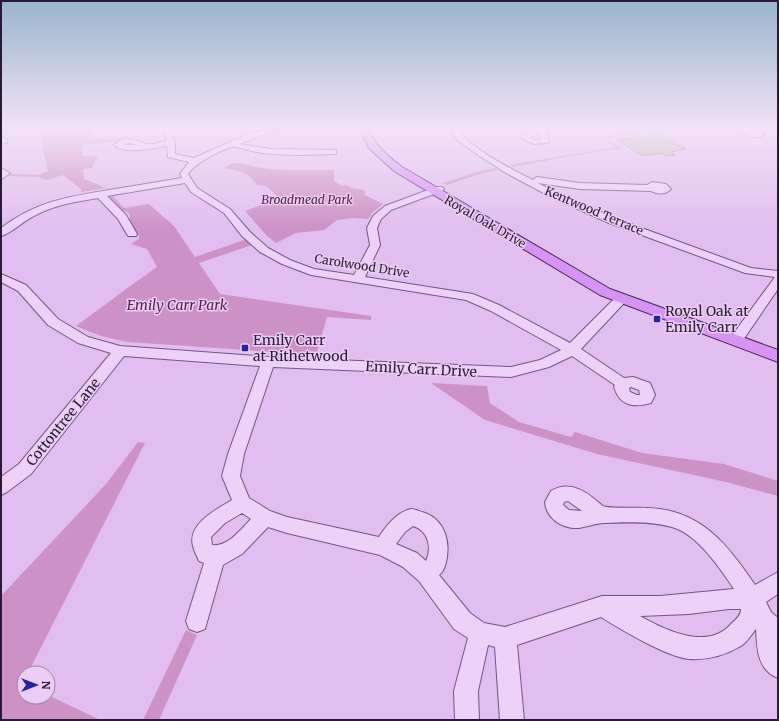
<svg xmlns="http://www.w3.org/2000/svg" width="779" height="721" font-family="Merriweather,serif">
	<rect width="100%" height="100%" fill="#e1beef"/>
	<!-- green -->
	<g fill="#cc92c5">
		<path d="M41,128H97L88,139H120L113,142L82,145L83,156H98L92,168L83,169L84,179L106,188L81,192V189L63,175L47,180L38,177L8,176L11,174L38,175L48,171L43,150Z"/>
		<path d="M668,128H678L604,138L622,148L587,153L513,167L509,165L615,147L599,137Z"/>
		<path d="M233,163C246,163 257,168 270,169C291,171 313,170 334,170V181L342,186L347,185L351,188L364,190L365,195L383,204L372,213L368,219L353,218L337,220L324,230L296,233L276,243L267,236L245,211L275,200L276,195L266,186L257,185C247,171 239,171 224,168Z"/>
		<path d="M495,168L499,170L483,173L447,185L443,183L480,171Z"/>
		<path d="M111,194L124,208L149,204L174,226L195,257L247,239L252,245L199,263L220,294L371,316V320L327,317L316,355L128,342C110,339 93,334 76,326L133,284L157,267L147,249L131,244L139,239V235L127,226L130,218L129,213L110,205L106,198Z"/>
		<path d="M431,383L487,386L490,403L519,422L571,437L575,432L642,453L724,464L778,481V496L726,482L597,454L485,420Z"/>
		<path d="M138,442L145,443L28,673H24V697H48V695L100,720H1V596L106,484Z"/>
		<path d="M186,630L197,635L159,720H143Z"/>
	</g>
	<!-- water -->
	<path fill="#c0b7a1" stroke="#8d8569" d="M658,135L686,149L670,152L675,155L666,156L661,153L643,156L617,140Z"/>
	<g fill="none" stroke-linecap="round" stroke-linejoin="round">
		<!-- minor casing -->
		<g stroke="#715687" stroke-width="2">
			<g id="minor">
				<path d="M163,128H171L175,143V154L194,158L250,133L273,128H284L256,137L240,144L270,149L336,150V154H333C307,155 281,156 256,152C249,151 238,146 232,147C219,151 195,163 188,174L197,188L230,209L250,232L268,248L290,260L314,269L354,275L370,245L367,228L373,216L385,206L436,187H442L444,189L442,191L391,210L381,219L377,228L380,245L365,277L473,294L499,305L570,343L618,295H626L628,298L626,301L581,349L624,378L633,377L650,383L655,395L651,403C633,408 620,406 614,387L615,385L572,356L549,367L511,377L273,367L244,454L240,476L249,498L270,511L287,517L379,537C386,526 397,512 411,509C414,509 419,511 422,512C444,518 451,541 446,562C445,567 443,572 439,575L470,613L484,623L505,627L602,596H660L734,589C720,568 698,536 675,528C656,521 625,522 605,523C595,523 587,527 578,528C562,529 546,518 545,502L551,491C566,482 581,488 593,498C596,500 600,504 603,506C609,509 640,507 649,508C701,510 728,545 755,585L778,572V594L766,602L771,612L778,618V678C757,670 757,648 756,629C751,635 746,644 739,647C724,656 706,660 689,659C667,657 620,629 601,617L517,645L524,720H500L495,647L488,645L478,691L479,720H455L454,691L468,638L454,629L419,581L403,567L380,555L287,533L268,527L242,554L223,565L205,629L197,632L189,629L186,621L204,563L199,561C197,556 194,551 193,546C187,524 217,509 232,500L222,476L228,454L260,366L124,356L31,474L7,492L1,495V477L19,464L111,353L78,343L48,325L18,291L1,282V274L26,285L58,319L88,337L120,346L284,358L511,367L540,360L561,350L491,311L466,300L311,275L282,264L260,252L242,236L224,213L191,192L185,183L107,196L126,215L137,234L136,236H128L118,219L98,198C75,202 53,205 32,217C22,222 12,233 1,236V228C37,201 67,197 109,190C134,186 158,182 182,178L180,174L189,162L168,157L167,146C154,148 124,155 114,145C125,134 135,141 147,144C153,145 161,142 167,141ZM128,143L137,145H124ZM631,387L639,390L640,395H637L630,392L629,388ZM568,501L582,511L569,510L563,505L564,502ZM242,513L251,519C240,530 228,547 212,545L211,537L225,523ZM413,526C429,531 432,548 426,561L417,553L396,544L405,532ZM729,609H741C741,616 735,620 731,624C708,651 665,630 640,616L689,614Z"/>
				<path d="M450,128H457C469,148 511,169 533,180L537,177L580,183L647,185L652,182L666,184L671,189C665,195 657,194 651,191L580,189L538,183L557,193L617,219L751,268L778,271V289L741,343L736,344L731,343L729,340L731,337L775,277L745,273L609,223L551,197L506,173L478,155L456,139Z"/>
				<path d="M545,128H556L545,132L549,139L547,143L534,144L521,138L523,134ZM539,134L541,139L535,140L530,137Z"/>
				<path d="M737,128L756,129L765,134C756,141 742,135 737,128Z"/>
				<path d="M1,137L7,139V143L1,144Z"/>
				<path d="M1,168L10,173L1,180Z"/>
			</g>
		</g>
		<!-- major casing -->
		<g stroke="#3f2b54" stroke-width="2">
			<path id="major" d="M359,128H367C375,145 387,156 402,167L610,289L778,350V362L600,295L394,171L369,148Z"/>
		</g>
		<!-- minor -->
		<use href="#minor" fill="#eed1f9" fill-rule="evenodd"/>
		<!-- major -->
		<use href="#major" fill="#d793f4" fill-rule="evenodd"/>
	</g>
	<!-- sky -->
	<linearGradient id="sky" x2="0" y2="1"><stop stop-color="#98b5cc"/><stop offset="0.56" stop-color="#f2e2f8"/><stop offset="1" stop-color="#f2e2f8" stop-opacity="0"/></linearGradient>
	<rect width="779" height="229" fill="url(#sky)"/>
	<!-- markers -->
	<g fill="#262597" stroke="#ebcdf6" stroke-width="1.5">
		<rect x="653" y="315" width="8" height="8" rx="2"/>
		<rect x="241" y="344" width="8" height="8" rx="2"/>
	</g>
	<g text-anchor="middle" stroke-width="3" stroke-linejoin="round" paint-order="stroke">
		<!-- far-park labels -->
		<g font-size="12" font-style="italic" fill="#532146" stroke="#ebcdf6">
			<text x="307" y="204">Broadmead Park</text>
		</g>
		<!-- far-street labels -->
		<g font-size="12" fill="#291b36" stroke="#ebcdf6">
			<text transform="translate(594 211) rotate(23)" y="4">Kentwood Terrace</text>
			<text transform="translate(485 222) rotate(30)" y="4">Royal Oak Drive</text>
			<text transform="translate(362 266) rotate(9)" y="4">Carolwood Drive</text>
		</g>
		<!-- park labels -->
		<g font-size="14" font-style="italic" fill="#532146" stroke="#ebcdf6">
			<text x="177" y="310">Emily Carr Park</text>
		</g>
		<!-- poi labels -->
		<g font-size="14" fill="#291b36" stroke="#ebcdf6" text-anchor="start">
			<text x="665" y="316">Royal Oak at<tspan x="665" dy="16">Emily Carr</tspan></text>
			<text x="253" y="345">Emily Carr<tspan x="253" dy="16">at Rithetwood</tspan></text>
		</g>
		<!-- street labels -->
		<g font-size="14" fill="#291b36" stroke="#ebcdf6">
			<text transform="translate(421 369) rotate(3)" y="5">Emily Carr Drive</text>
			<text transform="translate(63 422) rotate(-51)" y="5">Cottontree Lane</text>
		</g>
	</g>
	<!-- border -->
	<rect width="779" height="721" fill="none" stroke="#291b36" stroke-width="4"/>
	<!-- north arrow -->
	<g transform="translate(36 685) rotate(90)"><circle r="19" fill="#ebcdf6" stroke="#9d86a9"/>
	<path d="M0-3L7 15L0 10L-7 15Z" fill="#262597"/>
	<text y="-6" font-size="11" font-weight="bold" text-anchor="middle" fill="#291b36">N</text>
	</g>
</svg>
